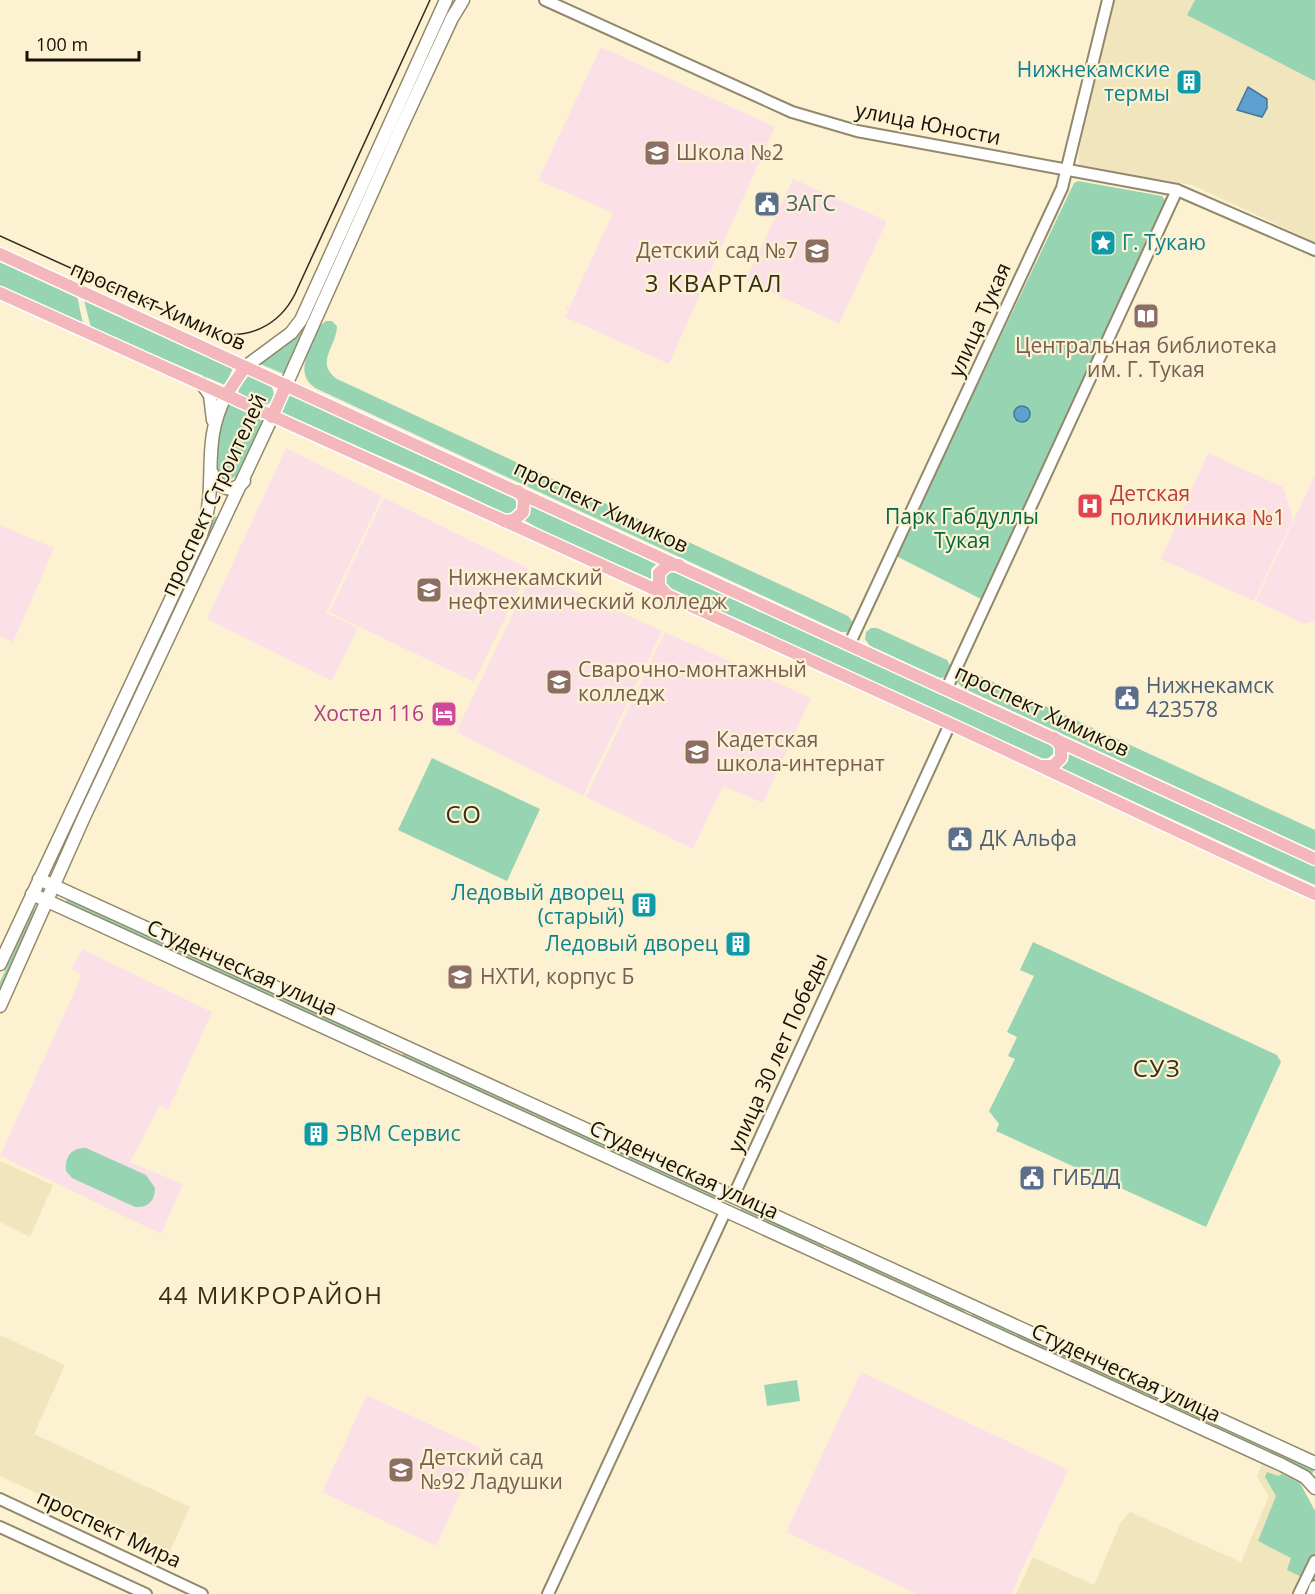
<svg xmlns="http://www.w3.org/2000/svg" width="1315" height="1594" font-family="'Open Sans',sans-serif">
	<rect width="100%" height="100%" fill="#fcf2d2"/>
	<!-- built -->
	<g fill="#f1e5bd">
		<path d="M1110,0H1315V242L1192,185L1080,166L1078,157Z"/>
		<path d="M0,1161L53,1185L30,1237L0,1222Z"/>
		<path d="M0,1335L65,1365L34,1434L190,1507L168,1555L0,1476Z"/>
		<path d="M1262,1464L1300,1483L1315,1511V1558L1298,1594H1016L1033,1557L1094,1585L1121,1522L1130,1512L1241,1562L1269,1496L1257,1477Z"/>
	</g>
	<!-- education -->
	<g fill="#fbe0e7">
		<path d="M601,47L775,127L669,364L565,317L568,311L565,306L569,308L613,213L538,180Z"/>
		<path d="M793,179L887,221L839,324L746,280Z"/>
		<path d="M286,448L382,496L326,613L358,628L332,681L207,619Z"/>
		<path d="M1208,453L1283,487L1293,519L1254,601L1161,559Z"/>
		<path d="M1315,475V621L1304,624L1256,601Z"/>
		<path d="M384,498L529,569L474,682L329,612Z"/>
		<path d="M0,525L54,548L13,642L0,636Z"/>
		<path d="M533,572L662,631L583,796L456,732Z"/>
		<path d="M665,632L811,698L763,803L723,786L693,849L586,797Z"/>
		<path d="M82,949L212,1012L168,1110L160,1105L130,1162L183,1184L161,1234L0,1156L82,975L72,969Z"/>
		<path d="M861,1372L1068,1470L1011,1594H917L786,1532Z"/>
		<path d="M367,1395L480,1448L436,1546L322,1492Z"/>
	</g>
	<!-- green -->
	<g fill="#97d4b2">
		<path d="M1195,0H1315V81L1187,15Z"/>
		<path d="M448,8L450,10L284,374L258,363L294,336Z"/>
		<path d="M1078,181L1162,196L1167,203L981,599L896,556L1074,183Z"/>
		<path d="M0,261L77,296L83,324L0,286Z"/>
		<path d="M84,300L233,368L225,385L91,328Z"/>
		<path d="M326,321H332L337,326C337,346 314,363 337,379L848,616L852,621V627L847,632H841L315,388C292,372 312,345 321,325Z"/>
		<path d="M249,376L272,387L274,395L270,403L262,406L239,393C236,385 241,378 249,376Z"/>
		<path d="M290,393L511,495L516,501V508L510,513H503C431,476 355,446 280,413Z"/>
		<path d="M227,403L263,421L237,476L227,481L218,474L215,446Z"/>
		<path d="M531,504L659,561L651,569V579L550,535L524,520L529,515Z"/>
		<path d="M214,516L218,518L57,867L54,865Z"/>
		<path d="M672,569L1048,740L1053,746V754L1047,759H1039L668,589L664,587L663,575Z"/>
		<path d="M871,628H877L947,660L951,667C950,674 947,678 939,678L870,646L865,639L866,632Z"/>
		<path d="M967,670L1315,830V851L963,688C954,682 957,672 967,670Z"/>
		<path d="M1069,752L1315,865V885L1061,768L1068,761Z"/>
		<path d="M432,758L540,809L507,881L398,830Z"/>
		<path d="M67,897L381,1043L379,1048L66,904Z"/>
		<path d="M33,910L38,912L0,995V982Z"/>
		<path d="M1033,942L1277,1055L1281,1062L1206,1227L996,1131L999,1124L989,1111L1015,1059L1008,1056L1017,1037L1007,1032L1034,976L1020,970Z"/>
		<path d="M404,1052L722,1198L720,1203L401,1058Z"/>
		<path d="M86,1148L146,1175L155,1188C155,1201 148,1208 135,1207L72,1178L66,1171C64,1157 72,1147 86,1148Z"/>
		<path d="M741,1207L825,1245L822,1250L741,1212Z"/>
		<path d="M834,1248L964,1308L965,1313L964,1314L831,1254Z"/>
		<path d="M973,1313L1315,1469L1312,1474L970,1318Z"/>
		<path d="M797,1380L800,1401L767,1406L764,1385Z"/>
		<path d="M1267,1472L1278,1476L1282,1474L1300,1483L1315,1511V1558L1302,1577L1287,1570L1291,1558L1258,1541L1276,1496L1265,1477Z"/>
	</g>
	<!-- water -->
	<g fill="#5da1d1" stroke="#477694" stroke-width="1.5">
		<path d="M1248,87L1267,99V108L1262,117L1237,110Z"/>
		<circle cx="1022" cy="414" r="8"/>
	</g>
	<g fill="none" stroke-linecap="round" stroke-linejoin="round">
		<!-- tertiary casing -->
		<g stroke="#92886b" stroke-width="14">
			<g id="tertiary">
				<path d="M545,0L792,112L857,131L1177,190L1315,250"/>
				<path d="M850,643L1062,188L1108,0"/>
				<path d="M947,688L1177,190"/>
				<path d="M733,1197L950,724"/>
				<path d="M0,1499L202,1594"/>
				<path d="M0,1527L146,1594"/>
				<path d="M548,1594L725,1212"/>
				<path d="M1299,1594L1315,1561"/>
				<path d="M1312,1594L1315,1586"/>
			</g>
		</g>
		<!-- secondary casing -->
		<g stroke="#92886b" stroke-width="15">
			<g id="secondary">
				<path d="M245,367L291,333L301,320L446,0"/>
				<path d="M202,384L210,395L213,420"/>
				<path d="M286,385L401,128L452,18L463,0"/>
				<path d="M212,473C218,488 232,495 244,481"/>
				<path d="M39,879L1315,1463"/>
				<path d="M32,894L1282,1465L1305,1477L1315,1488"/>
				<path d="M0,964L201,535C220,484 199,447 226,395"/>
				<path d="M0,1006L84,817L272,417"/>
			</g>
		</g>
		<!-- primary casing -->
		<g stroke="#fff" stroke-width="15">
			<g id="primary">
				<path d="M0,254L1315,859"/>
				<path d="M0,293C305,430 609,568 913,707C1048,768 1180,834 1315,894"/>
				<path d="M226,395L245,367"/>
				<path d="M272,417L286,385"/>
				<path d="M504,521L514,520L523,512L524,499L518,491"/>
				<path d="M667,595L659,586V573L668,565H679"/>
				<path d="M1042,766H1053L1061,758V746L1054,738"/>
			</g>
		</g>
		<!-- tertiary -->
		<use href="#tertiary" stroke="#fff" stroke-width="10"/>
		<!-- secondary -->
		<use href="#secondary" stroke="#fff" stroke-width="12"/>
		<!-- primary -->
		<use href="#primary" stroke="#f4b7bb" stroke-width="12"/>
		<!-- tram -->
		<path stroke="#2f2b1d" stroke-width="1.5" d="M0,236L212,332C247,341 279,326 295,294L430,0"/>
	</g>
	<!-- icons -->
	<defs>
		<g id="building-square" transform="scale(1.35)"><rect x="-9" y="-9" width="18" height="18" rx="4" fill="#0f9aa8" stroke="#fcf2d2"/><path d="M-4-6H4V6H1V3H-1V6H-4ZM-2.5-4.3h1.7v1.8h-1.7ZM.8-4.3h1.7v1.8H.8ZM-2.5-1h1.7V.8h-1.7ZM.8-1h1.7V.8H.8Z" fill="#fff"/></g>
		<g id="school-square" transform="scale(1.35)"><rect x="-9" y="-9" width="18" height="18" rx="4" fill="#8d6e63" stroke="#fcf2d2"/><path d="M0-5L7-2L0 1L-7-2ZM-4 1L0 2.5L4 1V4Q0 6-4 4Z" fill="#fff"/></g>
		<g id="civic-square" transform="scale(1.35)"><rect x="-9" y="-9" width="18" height="18" rx="4" fill="#5c6f8a" stroke="#fcf2d2"/><path d="M-.6-6.5H3V-4.5H.6V-3L4-1V1h2V6H-6V1h2V-1L-.6-3ZM-1.2 2.5V6h2.4V2.5Z" fill="#fff"/></g>
		<g id="sight-square" transform="scale(1.35)"><rect x="-9" y="-9" width="18" height="18" rx="4" fill="#0f9aa8" stroke="#fcf2d2"/><path d="M0-6L1.8-2.2L6-1.7L2.9 1.2L3.7 5.4L0 3.3L-3.7 5.4L-2.9 1.2L-6-1.7L-1.8-2.2Z" fill="#fff"/></g>
		<g id="library-square" transform="scale(1.35)"><rect x="-9" y="-9" width="18" height="18" rx="4" fill="#8d6e63" stroke="#fcf2d2"/><path d="M-6-4Q-3-5.5-.7-3.5V5Q-3 3-6 4ZM6-4Q3-5.5 .7-3.5V5Q3 3 6 4Z" fill="#fff"/></g>
		<g id="hospital-square" transform="scale(1.35)"><rect x="-9" y="-9" width="18" height="18" rx="4" fill="#e0444e" stroke="#fcf2d2"/><path d="M-5-5h3v3.5h4V-5h3V5h-3V1.5h-4V5h-3Z" fill="#fff"/></g>
		<g id="university-square" transform="scale(1.35)"><rect x="-9" y="-9" width="18" height="18" rx="4" fill="#8d6e63" stroke="#fcf2d2"/><path d="M0-5L7-2L0 1L-7-2ZM-4 1L0 2.5L4 1V4Q0 6-4 4Z" fill="#fff"/></g>
		<g id="hotel-square" transform="scale(1.35)"><rect x="-9" y="-9" width="18" height="18" rx="4" fill="#d1479c" stroke="#fcf2d2"/><path d="M-6-4.5h1.5V1H6V5H4.5V3h-9V5H-6ZM-4 0a1.8 1.8 0 1 1 3.6 0ZM.5 0V-2.5h3Q6-2.5 6 0Z" fill="#fff"/></g>
	</defs>
	<g fill-rule="evenodd">
		<use href="#building-square" x="1189" y="82"/>
		<use href="#school-square" x="657" y="153"/>
		<use href="#civic-square" x="767" y="204"/>
		<use href="#sight-square" x="1103" y="243"/>
		<use href="#school-square" x="817" y="251"/>
		<use href="#library-square" x="1146" y="316"/>
		<use href="#hospital-square" x="1090" y="506"/>
		<use href="#university-square" x="429" y="590"/>
		<use href="#university-square" x="559" y="682"/>
		<use href="#civic-square" x="1127" y="698"/>
		<use href="#hotel-square" x="444" y="714"/>
		<use href="#school-square" x="697" y="752"/>
		<use href="#civic-square" x="960" y="839"/>
		<use href="#building-square" x="644" y="905"/>
		<use href="#building-square" x="738" y="944"/>
		<use href="#university-square" x="460" y="977"/>
		<use href="#building-square" x="316" y="1134"/>
		<use href="#civic-square" x="1032" y="1178"/>
		<use href="#school-square" x="401" y="1470"/>
	</g>
	<g text-anchor="middle" stroke-width="4.5" stroke-linejoin="round" paint-order="stroke">
		<!-- culture labels -->
		<g font-size="21" fill="#0d838f" stroke="#fcf2d2" text-anchor="end">
			<text x="1170" y="77">Нижнекамские<tspan x="1170" dy="24">термы</tspan></text>
			<text x="1122" y="250" text-anchor="start">Г. Тукаю</text>
			<text x="624" y="900">Ледовый дворец<tspan x="624" dy="24">(старый)</tspan></text>
			<text x="718" y="951">Ледовый дворец</text>
			<text x="336" y="1141" text-anchor="start">ЭВМ Сервис</text>
		</g>
		<!-- street labels -->
		<g font-size="21" fill="#151106" stroke="#fcf2d2">
			<text transform="translate(928 124) rotate(11)" y="7">улица Юности</text>
			<text transform="translate(158 306) rotate(24)" y="7">проспект Химиков</text>
			<text transform="translate(980 320) rotate(-66)" y="7">улица Тукая</text>
			<text transform="translate(214 495) rotate(-65)" y="7">проспект Строителей</text>
			<text transform="translate(601 507) rotate(25)" y="7">проспект Химиков</text>
			<text transform="translate(1042 711) rotate(25)" y="7">проспект Химиков</text>
			<text transform="translate(242 968) rotate(24)" y="7">Студенческая улица</text>
			<text transform="translate(778 1053) rotate(-66)" y="7">улица 30 лет Победы</text>
			<text transform="translate(684 1170) rotate(25)" y="7">Студенческая улица</text>
			<text transform="translate(1126 1373) rotate(25)" y="7">Студенческая улица</text>
			<text transform="translate(109 1529) rotate(25)" y="7">проспект Мира</text>
		</g>
		<!-- education labels -->
		<g font-size="21" fill="#785e54" stroke="#fcf2d2" text-anchor="start">
			<text x="676" y="160">Школа №2</text>
			<text x="798" y="258" text-anchor="end">Детский сад №7</text>
			<text x="1146" y="353" text-anchor="middle">Центральная библиотека<tspan x="1146" dy="24">им. Г. Тукая</tspan></text>
			<text x="448" y="585">Нижнекамский<tspan x="448" dy="24">нефтехимический колледж</tspan></text>
			<text x="578" y="677">Сварочно-монтажный<tspan x="578" dy="24">колледж</tspan></text>
			<text x="716" y="747">Кадетская<tspan x="716" dy="24">школа-интернат</tspan></text>
			<text x="480" y="984">НХТИ, корпус Б</text>
			<text x="420" y="1465">Детский сад<tspan x="420" dy="24">№92 Ладушки</tspan></text>
		</g>
		<!-- service labels -->
		<g font-size="21" fill="#4e5e75" stroke="#fcf2d2" text-anchor="start">
			<text x="786" y="211">ЗАГС</text>
			<text x="1146" y="693">Нижнекамск<tspan x="1146" dy="24">423578</tspan></text>
			<text x="980" y="846">ДК Альфа</text>
			<text x="1052" y="1185">ГИБДД</text>
		</g>
		<!-- health labels -->
		<g font-size="21" fill="#be3a42" stroke="#fcf2d2" text-anchor="start">
			<text x="1110" y="501">Детская<tspan x="1110" dy="24">поликлиника №1</tspan></text>
		</g>
		<!-- park labels -->
		<g font-size="21" fill="#006741" stroke="#fcf2d2">
			<text x="962" y="524">Парк Габдуллы<tspan x="962" dy="24">Тукая</tspan></text>
		</g>
		<!-- hotel labels -->
		<g font-size="21" fill="#b23c85" stroke="#fcf2d2" text-anchor="end">
			<text x="424" y="721">Хостел 116</text>
		</g>
		<!-- quarter labels -->
		<g font-size="24" letter-spacing="1.5" fill="#383014" stroke="#fcf2d2">
			<text x="714" y="292">3 КВАРТАЛ</text>
			<text x="464" y="823">СО</text>
			<text x="1157" y="1077">СУЗ</text>
			<text x="271" y="1304">44 МИКРОРАЙОН</text>
		</g>
	</g>
	<!-- scale -->
	<path d="M27 51v9h112v-9" fill="none" stroke="#151106" stroke-width="3"/>
	<text x="36" y="51" font-size="18" fill="#151106" stroke="#fcf2d2" stroke-width="4.5" paint-order="stroke">100 m</text>
</svg>
